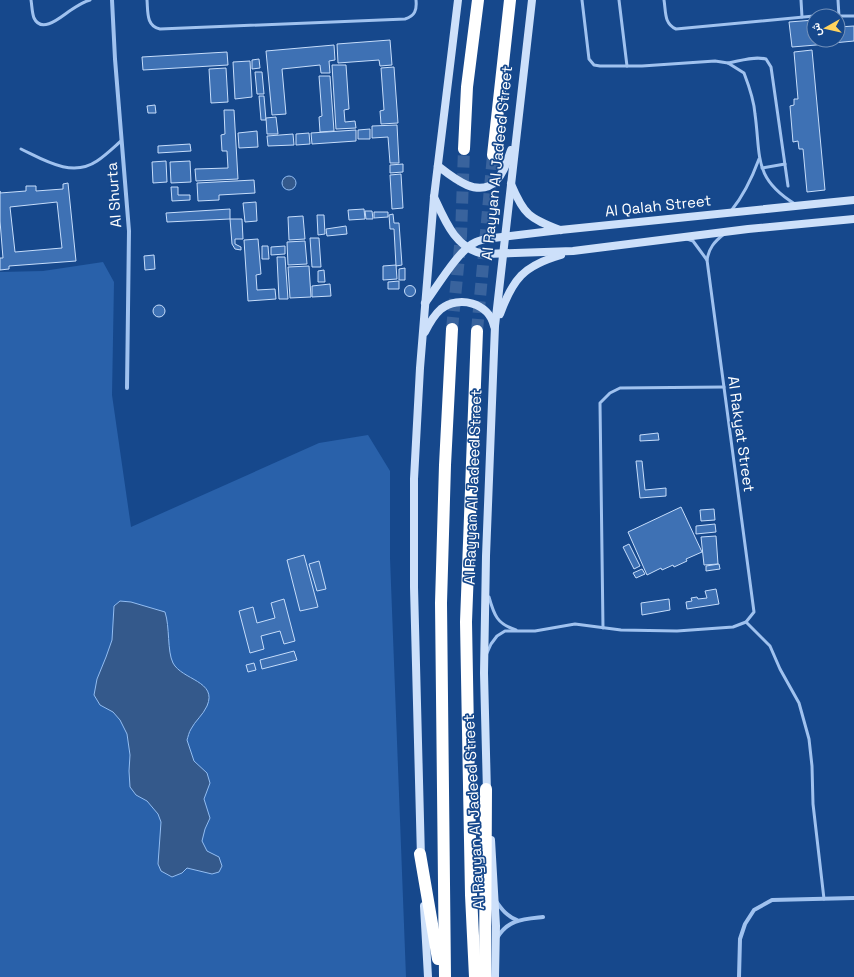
<svg xmlns="http://www.w3.org/2000/svg" width="854" height="977" font-family="'Space Grotesk',Vazirmatn,sans-serif">
	<rect width="100%" height="100%" fill="#16488c"/>
	<!-- green -->
	<path fill="#2961aa" d="M103,262L114,282L112,395L131,527L319,443L368,435L390,471V558L406,977H0V272L43,271Z"/>
	<!-- water -->
	<g fill="#34598b" stroke="#92bdf2">
		<circle cx="289" cy="183" r="7"/>
		<path d="M120,601L131,602L165,612C170,627 167,651 173,663C182,680 218,681 207,706C203,715 195,721 191,729C189,732 188,737 187,740L194,761L207,773L210,783L204,799L210,818L205,829L202,841L207,851L219,857L222,866L219,872L212,874L187,868L182,873L172,877L161,871L158,864L161,822L158,814L147,801L136,795L130,787L129,771L130,755L127,734L120,720L113,712L100,705L94,695L97,679L106,657L112,640L114,606Z"/>
	</g>
	<!-- building -->
	<g fill="#3e71b4" stroke="#c6ddfb" fill-rule="evenodd">
		<path d="M814,20V40H828V44L792,47L789,22Z"/>
		<path d="M854,26V41L833,43V40H838V27Z"/>
		<path d="M390,40L392,65L380,66L379,60L338,63L337,44Z"/>
		<path d="M334,45L335,60L329,61L330,73H321L320,65L282,69L286,114L272,115L266,51Z"/>
		<path d="M812,50L825,190L807,192L803,149H799L798,141L793,142L790,106L794,105V99H798L794,52Z"/>
		<path d="M227,52L228,65L143,70L142,57Z"/>
		<path d="M259,59L260,68L252,69V60Z"/>
		<path d="M250,61L252,97L235,99L233,62Z"/>
		<path d="M332,65H346L349,109L344,110L345,122L355,121L356,128L336,129Z"/>
		<path d="M394,67L398,123L381,124L380,111L384,110L381,68Z"/>
		<path d="M226,68L228,102L211,103L209,69Z"/>
		<path d="M255,72H262L264,94H257Z"/>
		<path d="M319,76H330L334,131L320,132L319,117L322,116Z"/>
		<path d="M259,96H264L266,120H261Z"/>
		<path d="M155,105L156,113H148L147,106Z"/>
		<path d="M224,110H234L238,179L196,181L195,169L228,168L227,151H222L221,135L225,134Z"/>
		<path d="M276,117L278,134H267L266,118Z"/>
		<path d="M397,125L399,163H390L388,137L372,138V126Z"/>
		<path d="M370,129V139H358V130Z"/>
		<path d="M356,130V141L312,144L311,133Z"/>
		<path d="M257,131L258,147L239,148L238,133Z"/>
		<path d="M309,133L310,144L296,145V134Z"/>
		<path d="M293,134L294,145L268,146L267,136Z"/>
		<path d="M190,144L191,151L158,153V146Z"/>
		<path d="M166,161L167,182L153,183L152,162Z"/>
		<path d="M190,161L191,182L171,183L170,162Z"/>
		<path d="M403,164V172L390,173V165Z"/>
		<path d="M401,174L403,208L392,209L390,175Z"/>
		<path d="M254,180L255,193L219,195V200L198,201L197,183Z"/>
		<path d="M68,183L76,261L9,266V269L0,270V258H3L0,221V191V193L26,191V186H36V191L63,189V184ZM57,202L62,248L15,252L10,207Z"/>
		<path d="M171,187H178V195H190V200L172,201Z"/>
		<path d="M256,202L257,221L245,222L243,203Z"/>
		<path d="M230,209V219L167,222L166,213Z"/>
		<path d="M364,209L365,219L349,220L348,210Z"/>
		<path d="M365,211H372L373,219H366Z"/>
		<path d="M374,212H388V217L374,218Z"/>
		<path d="M393,214L394,223H399L402,265L396,266L394,229H390L389,215Z"/>
		<path d="M317,215H324L325,234L318,235Z"/>
		<path d="M303,216L305,239L289,240L288,217Z"/>
		<path d="M230,219H242L243,239H235V244L241,247V250L235,249L232,244Z"/>
		<path d="M346,226L347,234L327,236L326,229Z"/>
		<path d="M310,238H319L321,267H312Z"/>
		<path d="M258,239L261,274L256,275L257,290L275,289L276,299L248,301L244,240Z"/>
		<path d="M305,241L307,264L288,265L287,242Z"/>
		<path d="M262,246H268L269,259H262Z"/>
		<path d="M285,246V254L271,255V247Z"/>
		<path d="M154,255L155,269L145,270L144,256Z"/>
		<path d="M277,257H285L288,299H279Z"/>
		<path d="M396,265L397,279L383,280V266Z"/>
		<path d="M309,266L311,297L290,298L288,267Z"/>
		<path d="M405,268V280H399V269Z"/>
		<path d="M324,270L325,282H318V271Z"/>
		<path d="M399,281V289H388V282Z"/>
		<path d="M330,284L331,296L312,297V286Z"/>
		<circle cx="410" cy="291" r="5.5"/>
		<circle cx="159" cy="311" r="6"/>
		<path d="M658,433L659,440L640,441V435Z"/>
		<path d="M636,461H642L645,490L666,488V496L640,498Z"/>
		<path d="M681,507L702,552L686,559L687,561L674,567L673,565L662,570L661,568L647,575L628,532Z"/>
		<path d="M714,509L715,520L701,521L700,510Z"/>
		<path d="M715,524L716,532L696,534V526Z"/>
		<path d="M716,536L718,564L704,565L701,537Z"/>
		<path d="M629,544L640,566L634,569L623,547Z"/>
		<path d="M304,555L318,607L300,611L287,560Z"/>
		<path d="M319,561L326,589L317,591L309,564Z"/>
		<path d="M719,564L720,569L706,571V566Z"/>
		<path d="M642,569L645,574L636,578L633,573Z"/>
		<path d="M716,589L719,604L687,609L686,602L692,601L691,598L697,597L698,599L707,598L705,591Z"/>
		<path d="M284,599L295,641L284,644L280,631L261,636L264,649L250,653L239,611L253,607L257,623L275,618L271,603Z"/>
		<path d="M669,599L670,610L642,615L641,603Z"/>
		<path d="M294,651L297,660L262,669L260,660Z"/>
		<path d="M254,663L256,670L248,672L246,665Z"/>
	</g>
	<g fill="none" stroke-linecap="round" stroke-linejoin="round">
		<!-- highway-tunnel -->
		<g stroke="#39639d" stroke-width="12" stroke-dasharray="12 6" stroke-linecap="butt">
			<path d="M452,329L461,236L464,149"/>
			<path d="M477,331L493,155"/>
		</g>
		<!-- lane -->
		<g stroke="#a0c2ef" stroke-width="3">
			<path d="M31,0C32,6 32,13 34,18C42,35 63,15 71,10C77,6 83,2 90,0"/>
			<path d="M147,0C148,12 146,26 160,29L405,19C415,16 417,10 416,0"/>
			<path d="M582,0L589,59L594,65L600,66H642L715,61L728,63L744,73C749,86 754,100 755,114C761,157 753,178 795,204"/>
			<path d="M619,0L627,66"/>
			<path d="M664,0C666,12 664,24 676,29L814,16"/>
			<path d="M801,0L802,17"/>
			<path d="M838,0L839,16"/>
			<path d="M830,16H854"/>
			<path d="M728,63C740,61 753,56 766,59L771,67L788,186"/>
			<path d="M21,149C44,160 72,178 97,161C106,155 114,147 121,141"/>
			<path d="M762,168L785,164"/>
			<path d="M731,211C744,195 752,178 759,159"/>
			<path d="M687,239L693,241L707,260"/>
			<path d="M489,597C494,615 497,624 516,630"/>
			<path d="M746,622L770,646L780,669L799,703L809,739L812,766L813,804L824,899"/>
			<path d="M603,628L600,403L610,393L620,388L724,387"/>
			<path d="M487,653L491,644L497,636L505,631H535L575,624L621,630L677,631L733,627L746,622L754,612L707,260C709,248 714,242 724,234"/>
		</g>
		<!-- street -->
		<g stroke="#a0c2ef" stroke-width="4">
			<path d="M112,0L115,59L129,231L127,388"/>
			<path d="M496,901C502,910 507,916 517,920"/>
			<path d="M497,938C508,919 524,919 543,917"/>
			<path d="M739,977L740,939L745,924L754,910L772,900L854,898"/>
		</g>
		<!-- secondary -->
		<g stroke="#cde0fa" stroke-width="8">
			<path d="M438,166C452,177 478,199 496,181C504,173 507,161 511,150"/>
			<path d="M511,184C524,215 529,218 560,230"/>
			<path d="M434,197C445,221 456,249 484,254L573,251L748,229L854,219"/>
			<path d="M425,303C437,287 459,249 476,242C478,241 482,240 485,239L560,230L854,200"/>
			<path d="M500,314C513,279 523,266 561,255"/>
			<path d="M425,332C429,324 434,315 441,309C459,295 489,303 494,326"/>
			<path d="M487,793L484,673L486,556L495,326L532,0"/>
			<path d="M491,840L496,926L495,977"/>
			<path d="M421,858L414,587V479L420,368L434,197L458,0"/>
			<path d="M424,906L428,977"/>
		</g>
		<!-- highway -->
		<g stroke="#fff" stroke-width="12">
			<path d="M464,149L467,87L478,0"/>
			<path d="M493,155L510,0"/>
			<path d="M420,854L438,959"/>
			<path d="M445,977L441,603L445,465L452,329"/>
			<path d="M475,977L471,895L466,622L477,331"/>
			<path d="M485,977L486,789"/>
		</g>
	</g>
	<g text-anchor="middle" stroke-width="3.5" stroke-linejoin="round" paint-order="stroke">
		<!-- street labels -->
		<g font-size="15" fill="#fff" stroke="#16488c">
			<text transform="translate(497 163) rotate(-84)" y="5">Al Rayyan Al Jadeed Street</text>
			<text transform="translate(114 195) rotate(-94)" y="5">Al Shurta</text>
			<text transform="translate(658 206) rotate(-6)" y="5">Al Qalah Street</text>
			<text transform="translate(741 434) rotate(82)" y="5">Al Rakyat Street</text>
			<text transform="translate(473 487) rotate(-88)" y="5">Al Rayyan Al Jadeed Street</text>
			<text transform="translate(474 812) rotate(-93)" y="5">Al Rayyan Al Jadeed Street</text>
		</g>
	</g>
	<!-- north arrow -->
	<g transform="translate(826 28) rotate(262)"><circle r="19" fill="#16488c" stroke="#7391ba"/>
	<path d="M0-3L7 15L0 10L-7 15Z" fill="#ffd35e"/>
	<text y="-6" font-size="11" font-weight="bold" text-anchor="middle" fill="#ffffff">ش</text>
	</g>
</svg>
